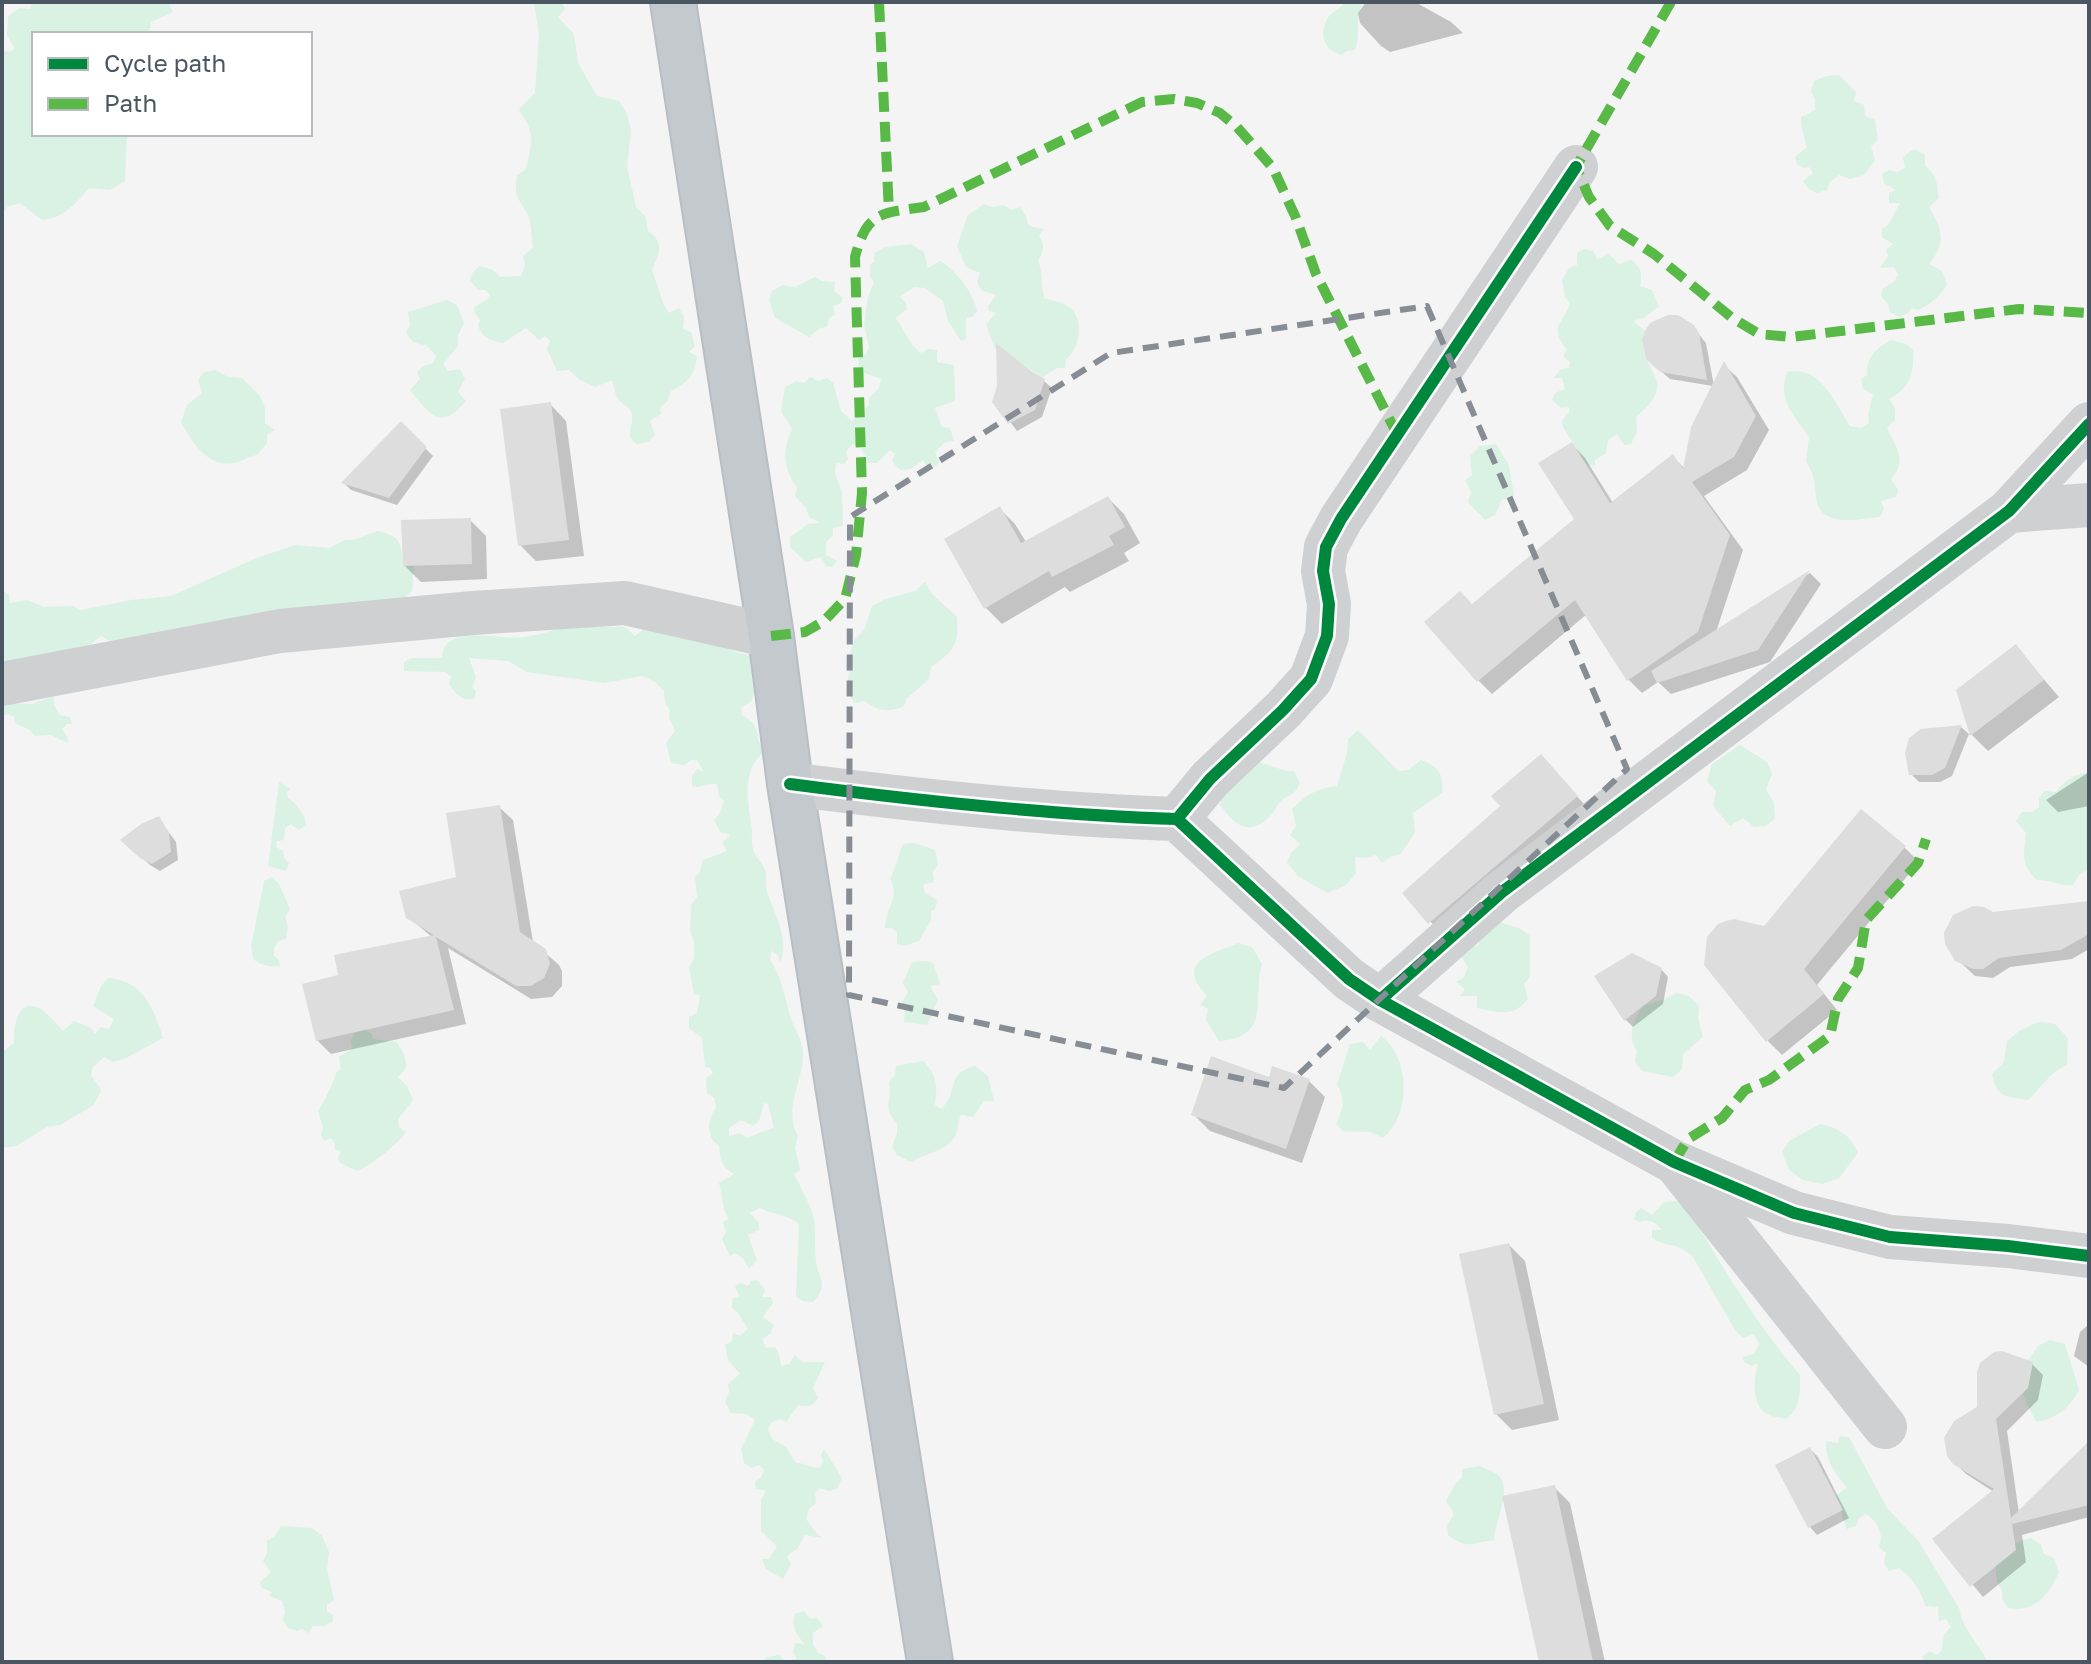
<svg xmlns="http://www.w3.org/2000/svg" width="2091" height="1664" font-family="'Golos Text',sans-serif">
	<rect width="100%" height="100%" fill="#f4f4f4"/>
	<!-- green -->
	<g fill="#d9f2e3" fill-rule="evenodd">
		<path d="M32,2H174L169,5L173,12L151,22L149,34H34V134H127L125,181L110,190L89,188C75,204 64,218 42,220L20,203L7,207L2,214V50L9,52L15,49L7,35L8,17L19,8L30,9Z"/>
		<path d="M534,2H561L565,9L558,17L574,34L578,63L597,96L619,101L627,114L631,130L627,166L636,207L646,217L648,231C665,242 659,254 652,270C658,284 661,303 669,313L679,308L684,317L683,329L691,332L695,346L689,352L697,356C695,376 687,383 671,391L667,402L660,408L661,414L650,421L655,435L648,442L637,444C623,435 634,428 632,415C630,405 624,407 619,400C615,395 614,386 612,380L595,387L580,380L569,370L557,371L547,349L550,341L545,336L539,340L526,328L503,343C490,340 482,338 478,325L480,320L475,314L474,307L487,300L490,295L486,290H478L470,280L473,272L479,266L493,270L500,277L521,276L525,265L523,256L533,248C531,237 532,222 527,213C517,196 514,197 517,175L525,170C530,155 535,135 526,121C524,117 521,114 519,109L535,93L539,35Z"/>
		<path d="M1345,2H1364C1353,16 1362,33 1355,50L1346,51L1342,55C1322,51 1318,30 1330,15C1335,10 1341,8 1345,2Z"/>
		<path d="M1839,75L1856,92L1854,101L1864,105L1865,116L1875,120L1878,140L1871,146L1875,160L1864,175L1850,179L1839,175L1830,182L1827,190L1817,193L1809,189L1803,181L1813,173L1809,167L1803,168L1797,164L1795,157L1806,148C1806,136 1800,129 1801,117L1815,110V99L1811,91L1814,81L1827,76Z"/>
		<path d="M1915,149L1925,155V166C1937,175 1937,184 1939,198L1929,207C1942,230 1947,242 1929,264L1942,271L1947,285C1941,295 1929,306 1918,310L1912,308L1908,313L1899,317L1890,312L1888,304L1881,296L1882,289L1894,282L1898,274L1894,267L1880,268L1888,256L1886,250L1893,244L1882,237V229L1888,225L1900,203H1889V193L1896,190L1884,183L1882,174L1889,170L1897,172L1905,168L1903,158L1909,152Z"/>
		<path d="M984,204L992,207L1004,205L1011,210L1020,207L1027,218V223L1032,227L1044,229L1039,236C1045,245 1044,251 1038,260C1043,273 1041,284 1044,298C1052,301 1063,302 1069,307C1085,319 1080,348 1066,359L1065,368H1057L1043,377L995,349L986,324L996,313L989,311L988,306L996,295L981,290L977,282L980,273L966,267L957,246L968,215Z"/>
		<path d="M911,244L924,252L928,268L940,261C956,270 974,294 977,311L972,317L966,318V339L961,341L948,321L943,301L925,288L914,287L900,297L906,303L907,309L895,318C905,329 908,344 921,353L928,349L937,350V362L954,365L955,401L935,408L942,427L950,428L954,441L944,443L935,452L939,463L933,468L926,465L923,460L911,469L900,470L892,461L895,454L890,450L877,463H869L861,448L853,444L846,451L848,459L844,464L836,463L835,473L842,493L843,526L833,528V535L826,542V555L837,561L832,567L826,566L821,557L806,562L790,547V537L808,524L821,523L809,517L806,508L795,496L797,488C783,468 782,451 792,429L781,411L785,387L796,381L804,383L810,377L818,381L827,378L833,383L841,411L852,421L869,405V398L879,388L881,379L859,371L858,359L866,354L869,347L864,325L868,297L874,282L870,276V265L874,262L875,253L885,247Z"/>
		<path d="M1584,249L1593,251L1597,259L1602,258L1608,253L1619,264L1631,260C1642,268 1642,274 1640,286L1652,290L1659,306L1644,318L1633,321L1645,331C1632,371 1685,377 1636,417L1637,432L1631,444L1624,445L1617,434L1608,440L1606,453L1595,460V466L1587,465L1563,427L1562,420L1569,413V407L1561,408L1552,400L1555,393L1565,389L1562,378H1554L1561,369L1569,368L1570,362L1563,356L1567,350C1548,326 1563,324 1570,304L1565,297L1562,280L1569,268L1577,265V253Z"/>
		<path d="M815,277L822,281L835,282L834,291L843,298L841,303L833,306L835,314L829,319L827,327L820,328L809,337L775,318L769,300L772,291L783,285L795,287Z"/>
		<path d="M447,300L457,305L464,323L458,335V346L443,364L448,371L460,369L465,379L458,392L466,401C440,431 431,416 410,390L420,379L417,372L423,366L433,363L436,356L426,345C415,344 411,342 406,332L410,326L408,312Z"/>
		<path d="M1891,340L1906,344L1913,350C1914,373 1911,387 1889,399L1895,408V420L1887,428C1896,448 1908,460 1891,479L1898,490L1896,497L1881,501L1884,509L1880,517C1859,519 1819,529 1816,497C1814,482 1815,475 1806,462L1809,437C1794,416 1777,399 1787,372C1820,364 1836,404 1850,426L1861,428L1869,423L1868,415L1873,394L1863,389L1861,379L1867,375C1866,358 1877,347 1891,340Z"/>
		<path d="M216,370L226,376L242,378L260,396L265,408V423L275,430L267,435V443L257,455C248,456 242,462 233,463C207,468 191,440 181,422L187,405L202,393L198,380L204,372Z"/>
		<path d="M1496,444L1509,465L1514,496L1502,500L1495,515L1485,520L1468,502L1471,492L1465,480L1472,475L1470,456L1480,446Z"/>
		<path d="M378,531C401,536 402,544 403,566L414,565L412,591L400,602L292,618L260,612L115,644L101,636L91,644L43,656L2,670V590L9,594L10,603L27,600L44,607L73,606L81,610L131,600L171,596L259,557L296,545L329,548L345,540H353Z"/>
		<path d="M925,582L932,594L957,617C959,645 954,651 931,667L929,679L907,698L903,707C888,712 878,712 865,701L854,703L847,690L851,649L855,639L864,630L872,606L885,599L915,591Z"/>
		<path d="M568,626L625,627L635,636L644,629L725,647L738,653L746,654L755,659L761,695L754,693L751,702L741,707L742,715C754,722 758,727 758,741L762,746V754C740,773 749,806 752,830C752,837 751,843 753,849C755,857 762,862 765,870C767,878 765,888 768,895C775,913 790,944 780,962L777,954L771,951L770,960C781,976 784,993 789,1012C793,1029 804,1039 803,1058C802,1081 783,1111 798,1136L795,1147L800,1170L794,1174C801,1188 808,1200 813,1215C817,1230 813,1250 817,1267C819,1274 822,1279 822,1286C821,1293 818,1296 813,1302L802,1301L796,1296L799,1224C788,1214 773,1215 760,1208L750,1213L759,1223V1230L748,1235L757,1260L749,1269L743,1258L735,1253L730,1256L722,1239L726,1232L723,1222L729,1219C721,1207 723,1196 719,1183L734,1174C722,1168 720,1159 719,1146C705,1136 708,1120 716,1107L714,1098L707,1093L706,1078L713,1073L710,1068L705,1067L702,1038L689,1028V1017L697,1013L700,995L694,994L689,968L694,958V942L690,930L691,905L697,897L695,877L700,872L703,860L727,851L722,843L730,835L720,832L714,820L719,814L724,801L719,796L717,784C708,782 700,789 692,786V776L697,769L704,772L697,760H691L684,765L671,763L666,743L675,731L669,718L670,710L665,704L664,691L655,682L642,676L604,683L527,672L508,661L469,658L476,677L472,687L476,691L474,699C461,701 456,694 449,684L451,677L445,672L404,671V662L411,658H442C443,622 501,641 525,637C539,635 554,630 568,626ZM764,1103L768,1104L774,1127L747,1138L740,1133L729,1136V1128L741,1120L753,1126L759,1121Z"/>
		<path d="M54,696V705L60,715L70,717L72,724H67L62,729L68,738V743L50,735L35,736L30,730L16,724L14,717L8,714L2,716V703L32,704Z"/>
		<path d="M1358,730L1398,771L1408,770L1421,760C1439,767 1444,774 1442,793L1413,813L1415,832L1400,855L1392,856L1382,863L1376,855L1366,858L1355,857L1356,873L1346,885L1327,893L1298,876L1287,862L1291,853L1300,844L1290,835L1296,826L1292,809C1307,795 1316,788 1337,786L1347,753L1348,739Z"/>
		<path d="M1740,745L1767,762L1772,774L1766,789L1774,803L1775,818L1766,826L1754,827L1743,818L1730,826L1713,806L1716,791L1707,781L1712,764Z"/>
		<path d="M1254,760C1267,763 1281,772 1294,771L1300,783C1294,796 1293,792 1282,800C1278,803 1275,811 1271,815C1250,838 1233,825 1220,804L1224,793Z"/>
		<path d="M2089,773V869L2079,875L2073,885C2059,886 2051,880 2037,880C2020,865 2024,853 2026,833L2016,821L2022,812H2032L2039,807V798L2045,791L2056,792C2066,780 2073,774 2089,773Z"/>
		<path d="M279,782L290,789L287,792L288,798C296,803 305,814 306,824L299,830L291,824L285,828L284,840L277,841L276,847L283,851L284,858L289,863L286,871L268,866Z"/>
		<path d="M914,843L935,850L938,864L933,872L934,882L923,885L925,893L937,900L935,909L931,911V920L919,941L904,946L897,944V932L892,928H885C885,908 901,898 890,879C896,868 898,856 903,844Z"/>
		<path d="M272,877L279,884L290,909L285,917L288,927L286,939L278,941L274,948V956L279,960L280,966C269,967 263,966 253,959L251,946L264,881Z"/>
		<path d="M1494,920L1521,929L1530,936V977L1524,984L1528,999C1513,1018 1498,1012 1477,1008V996H1460L1465,989L1456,982L1464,977L1468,967L1459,953L1468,947L1479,945L1480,934Z"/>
		<path d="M1238,943L1252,947L1262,964C1251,997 1274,1037 1219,1041L1206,1020L1208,1009L1200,1005L1207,996C1174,962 1212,954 1238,943Z"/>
		<path d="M925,961L933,963L940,984L930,986L938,1000L927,1025L904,1022L905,1012L901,1004L908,992L903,983L912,962Z"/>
		<path d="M108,978C143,980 154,1009 163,1038L126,1058L113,1062L104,1057L93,1067L91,1075L101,1090L94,1105L60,1125L47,1127L16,1146L2,1148V1052L14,1043C13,1029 17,997 39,1008C47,1012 56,1024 63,1031L74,1021L91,1028L95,1034L101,1027L109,1029L114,1019L93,1006L101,986Z"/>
		<path d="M1676,993L1689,996L1699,1006L1698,1019L1703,1037L1683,1054L1682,1069L1673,1077L1642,1071L1635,1062L1637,1051C1626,1035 1634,1023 1642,1006L1665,999Z"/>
		<path d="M2038,1022L2055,1024L2068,1038L2067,1065C2050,1072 2041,1088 2028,1100C2006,1096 1997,1099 1992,1074L2004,1062L2007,1041L2019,1031Z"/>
		<path d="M365,1030L372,1034L373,1039L396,1042C403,1050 406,1057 406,1068L398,1077L407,1086L413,1100L398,1119L399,1127L406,1132C399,1143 369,1167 357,1171L340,1163L338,1158L341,1151L335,1150V1143L331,1138L324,1141L321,1135L323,1128L318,1111C322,1106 335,1080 336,1073L341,1069L339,1057L352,1049L351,1041L355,1032Z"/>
		<path d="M1381,1036C1411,1058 1411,1115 1383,1138L1370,1132L1343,1131L1336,1124C1343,1109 1346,1099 1337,1085L1350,1044L1363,1042L1370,1050Z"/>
		<path d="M923,1061C937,1075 938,1086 935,1105L941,1109C960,1092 944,1074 975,1066L988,1076L994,1101H984L973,1117L961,1115C957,1122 959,1127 956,1134C948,1152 927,1152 911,1162L897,1155L892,1147L897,1133V1123C881,1106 893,1100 889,1082L895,1075L896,1066Z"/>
		<path d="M1820,1124C1839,1128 1850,1135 1858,1153L1839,1178L1822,1184L1803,1180L1789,1170L1782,1152L1789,1141Z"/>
		<path d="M1677,1201L1686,1206C1721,1264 1755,1323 1800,1375C1800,1392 1801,1408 1786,1419C1780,1417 1771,1417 1767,1414C1752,1407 1753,1377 1758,1366L1756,1363L1752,1366L1744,1362L1743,1357L1754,1354L1759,1344L1754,1334L1743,1338L1735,1330L1693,1257C1676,1241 1667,1248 1652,1238V1230H1662C1655,1222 1650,1219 1639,1222L1634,1219L1636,1212L1641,1208L1652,1215L1664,1202Z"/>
		<path d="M757,1280L765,1290L762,1297H771L773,1303L763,1317L774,1325L770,1334L762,1339L766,1348L775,1347L779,1354L781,1366L789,1364L795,1355L802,1362H825L813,1388L818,1398C813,1407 807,1407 798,1405L786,1422L780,1419L772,1422L768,1429L772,1439L786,1447L796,1463C805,1463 811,1468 820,1468L823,1462L821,1455L824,1449L842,1478L837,1489L829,1491L820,1488L815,1493L816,1503L809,1509L806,1519L818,1535L824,1538L805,1535L797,1549L787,1556L791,1564L783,1579L766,1569L762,1559H769L777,1546L761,1531V1499L766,1491L756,1489L755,1482L761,1477L764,1470L759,1465L752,1468L744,1463L741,1449L755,1420L747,1414L731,1413L725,1402L729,1392L728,1384L740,1374L728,1360L725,1345L732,1341L733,1333L740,1336L748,1329L738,1313L732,1308V1299L739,1296L735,1286L740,1283L748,1286L751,1281Z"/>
		<path d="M2050,1340L2065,1344L2079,1390C2070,1408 2056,1419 2036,1422L2023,1395L2029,1379L2026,1363L2038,1346Z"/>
		<path d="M1840,1436L1849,1437L1887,1508L1919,1542L1960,1610C1960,1626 1980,1644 1987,1662H1922L1924,1655L1930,1651L1937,1655L1942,1650L1944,1634L1951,1627L1946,1619L1939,1621L1938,1607L1925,1606C1922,1591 1912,1578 1899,1568L1889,1571L1884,1563L1886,1553L1879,1547C1884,1533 1878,1522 1866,1514L1859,1518L1856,1526L1847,1529C1842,1518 1842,1508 1836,1496L1847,1487C1836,1476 1824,1457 1826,1441L1838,1443Z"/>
		<path d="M1480,1466C1485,1469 1493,1471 1497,1474C1514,1487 1494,1523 1494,1540C1473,1542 1469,1551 1448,1535L1447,1526L1454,1514L1446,1501L1455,1484L1462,1478V1469Z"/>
		<path d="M281,1526L312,1528L322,1536L329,1552L327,1569L334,1600L327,1605V1611L333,1615V1621L325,1626H313L309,1633L302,1629L297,1631L288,1628L283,1620L285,1611L282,1601L269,1596L272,1592L262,1588L260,1582L271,1572L263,1561L267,1553V1541L276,1535Z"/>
		<path d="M2031,1538L2041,1545L2044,1554L2054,1558L2059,1572C2049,1594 2036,1613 2008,1608L2002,1599C2004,1590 2000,1589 1997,1580C1991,1557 2011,1542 2031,1538Z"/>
		<path d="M804,1611L810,1619L817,1618L823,1626L813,1633V1644L818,1653L825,1656L826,1662H761L767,1657L779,1655L785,1661L797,1659L793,1652L795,1643L804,1644C796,1633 791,1627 795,1614Z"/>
	</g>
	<!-- shadow -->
	<g fill="#0003">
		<path d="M1366,2H1415L1451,22L1463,33L1390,52L1381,46L1360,23L1358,13Z"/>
		<path d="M1692,326L1706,343L1714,386L1724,365L1737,377L1769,430L1747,470L1704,496L1743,550L1716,632L1810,573L1821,584L1770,662L1671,694L1658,682L1642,693L1629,680L1587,614L1492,694L1478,680L1472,606L1576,520L1572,444L1585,458L1613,503L1673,457L1685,469L1713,386L1670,379L1656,367Z"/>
		<path d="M1044,381L1052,388L1042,417L1017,431L995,402Z"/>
		<path d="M550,404L566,421L584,556L536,561L520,545Z"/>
		<path d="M401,424L433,456L397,505L351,490L344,483Z"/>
		<path d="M1108,498L1124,514L1140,543L1124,553L1129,561L1070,592L1065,587L1002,624L986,608L946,539L999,508L1015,524L1026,542Z"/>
		<path d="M470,520L486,536L487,579L421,582L405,566Z"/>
		<path d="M2016,647L2059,697L1988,751L1972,735L1959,691Z"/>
		<path d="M1961,727L1969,734L1952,776L1940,782H1919L1911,774L1922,731Z"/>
		<path d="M1541,756L1592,813L1446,939L1405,893L1503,807Z"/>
		<path d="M2089,772V806L2058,812L2046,800Z"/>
		<path d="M499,807L513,820L533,942L559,965L562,971V986L552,997L531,999L448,948L466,1024L331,1054L317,1040L340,977L432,937L408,917L458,878Z"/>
		<path d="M158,818L176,842L178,860L160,871L150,865L123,840Z"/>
		<path d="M1904,847L1919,862L1817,985L1837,1010L1782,1055L1768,1041L1765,929Z"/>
		<path d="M2089,903V949L2072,959L2010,967L1993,978L1975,976L1961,963L1993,914Z"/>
		<path d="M1661,969L1668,977L1663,1004L1633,1027L1625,1019Z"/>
		<path d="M1309,1081L1325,1097L1302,1163L1210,1131L1194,1115Z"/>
		<path d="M1509,1245L1525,1261L1559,1420L1512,1430L1496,1414Z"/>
		<path d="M2089,1324V1367L2074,1356L2080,1332Z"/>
		<path d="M2032,1364L2043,1375L2038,1400L2007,1431L2019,1513L2089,1462V1517L2022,1535L2026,1562L1983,1597L1935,1539L1994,1492L1966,1474L1954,1462L1979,1408Z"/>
		<path d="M1810,1449L1818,1457L1849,1518L1817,1535L1810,1527Z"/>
		<path d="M1554,1487L1570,1503L1605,1662H1541Z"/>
	</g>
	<!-- building -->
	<g fill="#ddddde">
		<path d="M1668,315H1678L1694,325L1699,333L1707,380L1660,372L1646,359L1642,340L1645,331L1650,323Z"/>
		<path d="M996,343L1031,371L1045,379L1035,410L1008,424L992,402L997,386Z"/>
		<path d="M1724,361L1756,416L1734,457L1692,482L1730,535L1698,632L1627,681L1575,600L1477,682L1424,622L1460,591L1472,604L1574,519L1538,463L1572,442L1610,503L1673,454L1683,469L1691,427Z"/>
		<path d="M551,402L569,540L518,546L500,409Z"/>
		<path d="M401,421L427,447L389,498L341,483Z"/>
		<path d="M1108,496L1125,527L1109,536L1114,545L1052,577L1049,571L984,609L944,539L1000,506L1021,543Z"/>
		<path d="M471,518L472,564L403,566L401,520Z"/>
		<path d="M1810,570L1758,650L1657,683L1651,671Z"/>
		<path d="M2016,644L2044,680L1970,736L1956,690Z"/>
		<path d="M1962,725L1945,768L1932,775H1909L1905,753L1909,738L1921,729Z"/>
		<path d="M1541,754L1578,796L1428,924L1402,893L1500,806L1491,796Z"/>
		<path d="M500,805L520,932L546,949L550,964L544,978L531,986H516L436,937L454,1010L316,1041L302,984L338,975L334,955L434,935L406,918L399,891L456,877L446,813Z"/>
		<path d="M1861,809L1906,846L1804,969L1824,994L1766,1042L1704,965L1707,937L1718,924L1726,921L1734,919L1764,926Z"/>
		<path d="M159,816L169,833L171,852L152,864L140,858L120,840L141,824Z"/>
		<path d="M2089,901V934L2061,950L1999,958L1983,969H1973L1955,961L1945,944L1944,933L1953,915L1973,906L1984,907L1993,912Z"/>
		<path d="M1632,953L1662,968L1656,996L1624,1021L1594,976Z"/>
		<path d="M1211,1056L1269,1077L1272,1066L1310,1079L1286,1149L1191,1115Z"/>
		<path d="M1509,1243L1544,1404L1494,1415L1459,1254Z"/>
		<path d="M2002,1351L2033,1362L2028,1388L1996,1419L2011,1518L2089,1441V1505L2012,1524L2016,1550L1970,1587L1932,1539L1994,1489L1953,1464L1947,1456L1944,1438L1954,1421L1977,1407V1372L1980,1363L1994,1352Z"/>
		<path d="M1810,1447L1843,1510L1808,1528L1775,1465Z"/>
		<path d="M1555,1485L1593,1662H1539L1502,1496Z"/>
	</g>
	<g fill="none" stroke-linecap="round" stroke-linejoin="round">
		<!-- trunk casing -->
		<g stroke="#b9bec3" stroke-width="48">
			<path id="trunk" d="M673,2L771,636L790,784L930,1662"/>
		</g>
		<!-- minor -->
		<g stroke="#ced0d2" stroke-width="44">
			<path d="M2009,511L2089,505"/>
			<path d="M2,684L280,631L473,613L625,603L771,636"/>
			<path d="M790,784C919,801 1047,815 1177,819L1349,979L1380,1000L1674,1162L1794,1213L1890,1237L2008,1246L2089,1256"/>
			<path d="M1177,819L1210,779L1283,710L1311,679L1327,636L1329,604L1323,571L1326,547L1341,519L1576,167"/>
			<path d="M1380,1000L1502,892L2009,511L2089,424"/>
			<path d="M1678,1166L1885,1427"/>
		</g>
		<!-- trunk -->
		<use href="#trunk" stroke="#c4c9cd" stroke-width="44"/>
		<!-- quiet -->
		<g stroke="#58b947" stroke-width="10" stroke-dasharray="20 10" stroke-linecap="butt">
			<path d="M879,2L889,212"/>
			<path d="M1671,2L1576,167L1589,197L1610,226L1654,254L1731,317L1759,334L1792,337L2019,309L2089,313"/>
			<path d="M771,636L805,632L824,621L845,599L856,555L862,493L855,257C867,211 881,213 924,207L1142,102L1174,99L1197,103L1220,113L1237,127L1273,168L1296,218L1316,274L1397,434"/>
			<path d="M1674,1162L1688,1139L1722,1118L1745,1090L1769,1080L1830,1036L1838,999L1858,968L1866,920L1918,863L1926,839"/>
		</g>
		<!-- cycleway casing -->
		<g stroke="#fff" stroke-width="17">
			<g id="cycleway">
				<path d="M790,784C919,801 1047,815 1177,819L1349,979L1380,1000L1674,1162L1794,1213L1890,1237L2008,1246L2089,1256"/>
				<path d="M1177,819L1210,779L1283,710L1311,679L1327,636L1329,604L1323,571L1326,547L1341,519L1576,167"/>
				<path d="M1380,1000L1502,892L2009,511L2089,424"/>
			</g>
		</g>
		<!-- cycleway -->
		<use href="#cycleway" stroke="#00873e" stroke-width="12"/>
	</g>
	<!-- marked area -->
	<path fill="none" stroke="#868d94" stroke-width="6" stroke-dasharray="16 10" stroke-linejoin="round" d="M1427,306L1627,769L1284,1088L849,995L850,517L1111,353Z"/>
	<!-- border -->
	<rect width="2091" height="1664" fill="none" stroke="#4a5661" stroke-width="8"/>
	<!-- legend -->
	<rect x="32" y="32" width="280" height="104" fill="#ffffff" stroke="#b7bbc0" stroke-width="2"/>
	<rect x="48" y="58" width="40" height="12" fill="#00873e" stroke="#b7bbc0" stroke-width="2"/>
	<text x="104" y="72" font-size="24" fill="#4a5661">Cycle path</text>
	<rect x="48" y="98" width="40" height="12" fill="#58b947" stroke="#b7bbc0" stroke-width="2"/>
	<text x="104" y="112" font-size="24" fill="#4a5661">Path</text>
</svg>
